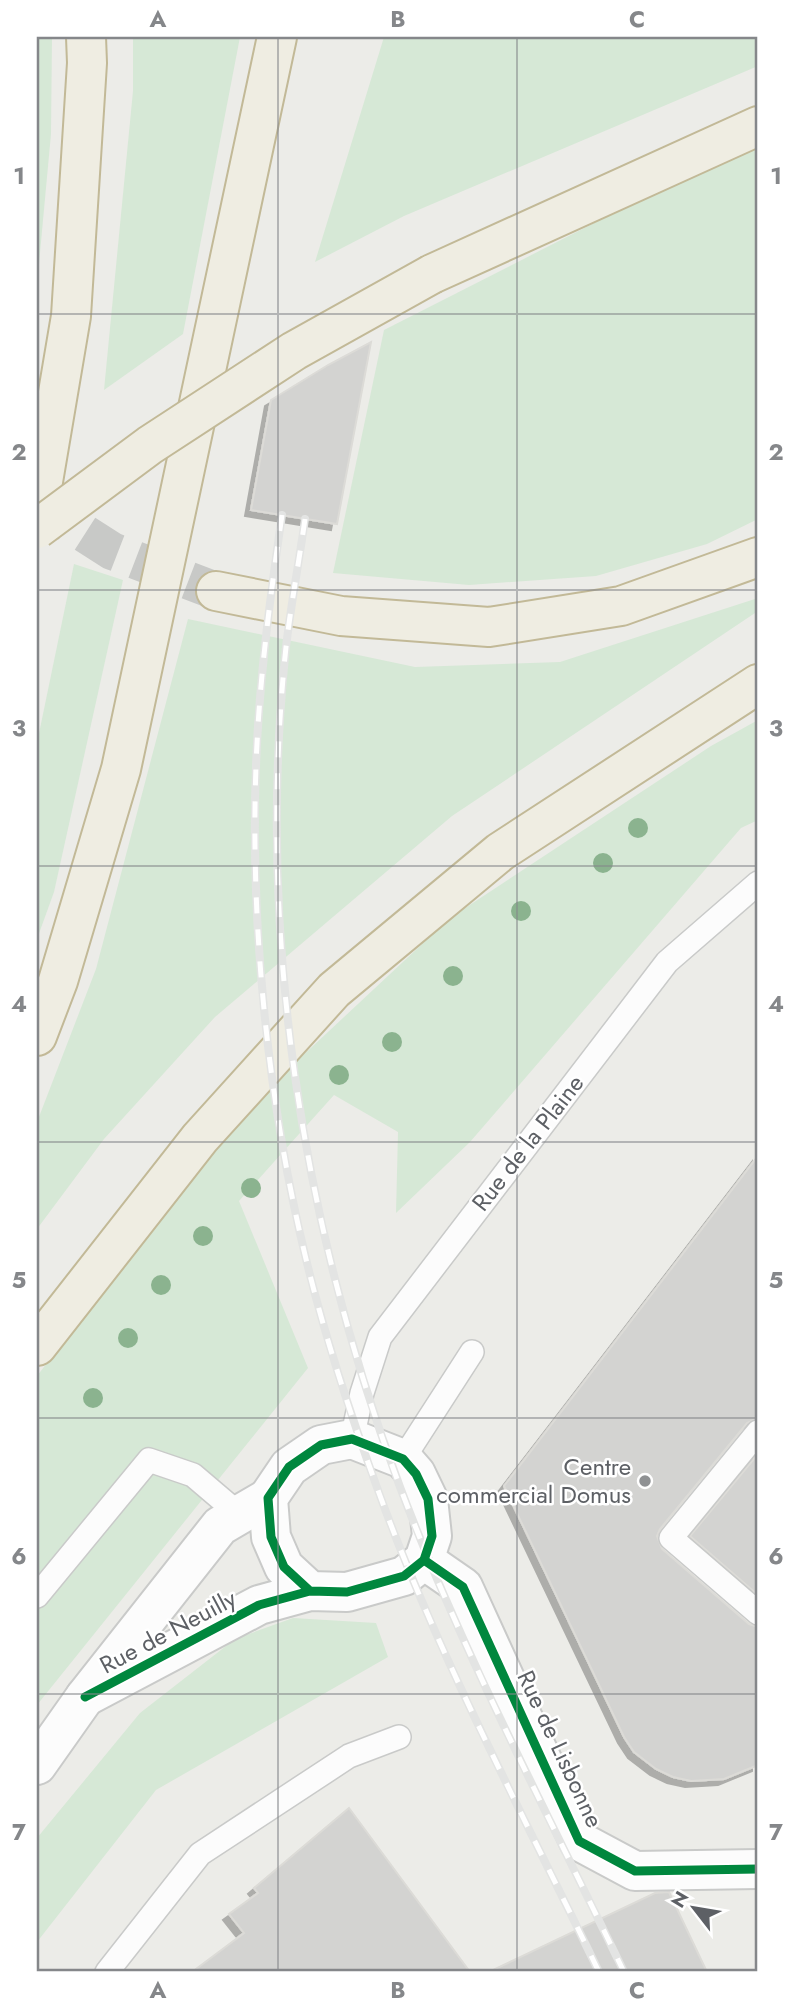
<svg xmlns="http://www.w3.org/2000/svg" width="795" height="2009" font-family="Jost,sans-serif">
	<defs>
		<filter id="shadow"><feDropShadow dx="-6" dy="6" stdDeviation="0" flood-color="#0004"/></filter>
	</defs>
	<rect width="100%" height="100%" fill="#ecece8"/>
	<!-- green -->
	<g fill="#d6e8d6">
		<path d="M37,37H52L51,134L37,285Z"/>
		<path d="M133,37H240L183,334L104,390L133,91Z"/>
		<path d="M384,37H758V66L404,216L315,262Z"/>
		<path d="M758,146V519L707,544L596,576L469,585L333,573L384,330L667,186Z"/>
		<path d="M74,564L123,580L54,892L37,939V743Z"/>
		<path d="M758,598V611L452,816L215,1017L104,1139L37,1229V1122L96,969L188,619L415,667L560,662Z"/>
		<path d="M758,720V820L741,828L470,1142L396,1213L398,1132L334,1095L239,1201L308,1368L37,1705V1376L237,1117L450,918L711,746Z"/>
		<path d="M293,1618L376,1623L388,1657L156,1790L37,1942V1838L140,1713L235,1639Z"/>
	</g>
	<!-- building -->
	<g fill="#d3d3d1" stroke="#dcdbd7" stroke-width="2" filter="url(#shadow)">
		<path d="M371,342L337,524L251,510L271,400L328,365Z"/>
		<path d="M758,1156V1418L747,1423L660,1529L657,1536L662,1549L749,1624L758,1627V1765L724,1779L691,1781L673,1777L656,1769L634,1752L624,1737L504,1486Z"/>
		<path d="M758,1454V1595L690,1536Z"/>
		<path d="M349,1808L470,1972H192L244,1933L229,1914L258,1893L254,1888Z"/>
		<path d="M669,1892L707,1972H489L655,1893Z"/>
	</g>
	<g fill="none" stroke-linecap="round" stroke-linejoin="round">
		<!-- motorway-tunnel -->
		<path stroke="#c8c9c7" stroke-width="38" stroke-dasharray="38 19" stroke-linecap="butt" d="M37,503L112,551L216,591"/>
		<!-- service casing -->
		<g stroke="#c9cac9" stroke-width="26">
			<g id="service">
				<path d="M758,1432L671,1538L758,1613"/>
				<path d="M352,1439L362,1393L380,1337L667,962L758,883"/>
				<path d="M403,1459L472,1352"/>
				<path d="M37,1596L149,1460L193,1475L240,1515"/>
				<path d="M107,1972L200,1854L349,1756L399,1737"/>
			</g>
		</g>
		<!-- tertiary casing -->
		<g stroke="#c9cac9" stroke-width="42">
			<g id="tertiary">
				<path d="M424,1560L463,1587L579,1841L635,1871L758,1869"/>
				<path d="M85,1697L259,1605L310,1591L347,1592L404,1576L424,1560L432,1536L428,1499L416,1474L403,1459L352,1439L321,1445L289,1467L268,1498L271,1537L284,1567L310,1591"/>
				<path d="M37,1765L85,1697L220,1526L268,1498"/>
			</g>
		</g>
		<!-- motorway casing -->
		<g stroke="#c2b997" stroke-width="42">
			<g id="motorway">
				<path d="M432,274L758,126"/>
				<path d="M37,517L71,316L87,63L86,37"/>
				<path d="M216,591L341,616L489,627L621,606L758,557"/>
				<path d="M37,1036L58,981L121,769L277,37"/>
				<path d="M37,1346L200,1138L334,990L500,852L758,684"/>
			</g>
		</g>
		<!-- service -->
		<use href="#service" stroke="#fcfcfc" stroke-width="23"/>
		<!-- tertiary -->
		<use href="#tertiary" stroke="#fcfcfc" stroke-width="38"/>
		<!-- motorway -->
		<use href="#motorway" stroke="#efede2" stroke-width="38"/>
		<!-- rail casing -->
		<g stroke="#e3e4e3" stroke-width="8">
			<g id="rail">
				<path d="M282,515C270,598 259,681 256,766C250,926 268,1103 306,1259C325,1338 351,1416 379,1493C439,1658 523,1814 599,1972"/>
				<path d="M305,519C299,562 291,604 286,647C256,930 301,1222 400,1487C463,1654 547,1812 624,1972"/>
			</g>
		</g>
		<!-- rail -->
		<use href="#rail" stroke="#fff" stroke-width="5" stroke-dasharray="16" stroke-linecap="butt"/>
		<!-- motorway-bridge casing -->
		<g stroke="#c2b997" stroke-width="42" stroke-linecap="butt">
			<path id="motorway-bridge" d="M37,529L150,445L294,351L432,274"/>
		</g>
		<!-- motorway-bridge -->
		<use href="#motorway-bridge" stroke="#efede2" stroke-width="38"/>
		<!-- cycleway casing -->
		<g stroke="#fff" stroke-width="13">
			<g id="cycleway">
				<path d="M424,1560L463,1587L579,1841L635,1871L758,1869"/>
				<path d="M85,1697L259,1605L310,1591L347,1592L404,1576L424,1560L432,1536L428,1499L416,1474L403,1459L352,1439L321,1445L289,1467L268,1498L271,1537L284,1567L310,1591"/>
			</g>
		</g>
		<!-- cycleway -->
		<use href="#cycleway" stroke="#00873e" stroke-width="9"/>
	</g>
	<!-- trees -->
	<g fill="#8bb38f">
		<circle cx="638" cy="828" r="10"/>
		<circle cx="603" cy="863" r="10"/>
		<circle cx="521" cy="911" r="10"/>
		<circle cx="453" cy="976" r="10"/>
		<circle cx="392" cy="1042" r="10"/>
		<circle cx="339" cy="1075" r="10"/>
		<circle cx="251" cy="1188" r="10"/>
		<circle cx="203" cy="1236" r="10"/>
		<circle cx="161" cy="1285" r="10"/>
		<circle cx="128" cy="1338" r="10"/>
		<circle cx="93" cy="1398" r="10"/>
	</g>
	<!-- grid -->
	<path fill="none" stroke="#85878a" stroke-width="2" stroke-opacity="0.55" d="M278,37V1972M517,37V1972M37,314H758M37,590H758M37,866H758M37,1142H758M37,1418H758M37,1694H758"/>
	<!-- markers -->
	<circle fill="#8f9193" stroke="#fff" stroke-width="2.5" cx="645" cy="1481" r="7"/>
	<g text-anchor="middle" stroke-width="5" stroke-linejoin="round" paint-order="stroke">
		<!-- street labels -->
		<g font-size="24" fill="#5d6065" stroke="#fff">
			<text transform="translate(528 1143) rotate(-52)" y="8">Rue de la Plaine</text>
			<text transform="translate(168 1632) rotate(-28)" y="8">Rue de Neuilly</text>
			<text transform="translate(560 1749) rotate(65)" y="8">Rue de Lisbonne</text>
		</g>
		<!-- poi labels -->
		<g font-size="24" fill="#5d6065" stroke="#fff" text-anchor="end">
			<text x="631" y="1475">Centre<tspan x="631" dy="28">commercial Domus</tspan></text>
		</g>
	</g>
	<!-- border -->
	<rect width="795" height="2009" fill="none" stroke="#ffffff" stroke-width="77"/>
	<!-- north arrow -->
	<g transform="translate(694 1908) rotate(301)" stroke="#ffffff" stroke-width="5" paint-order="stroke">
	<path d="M0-5L12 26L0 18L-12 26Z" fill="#5d6065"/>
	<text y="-10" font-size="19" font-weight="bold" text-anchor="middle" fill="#5d6065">N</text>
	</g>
	<rect x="38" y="38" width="718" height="1932" fill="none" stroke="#85878a" stroke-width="2.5"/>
	<g font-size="23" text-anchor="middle" font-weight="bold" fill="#85878a">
		<text x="158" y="27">A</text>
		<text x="398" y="27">B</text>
		<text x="637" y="27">C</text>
		<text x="19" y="184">1</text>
		<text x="776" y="184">1</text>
		<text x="19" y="460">2</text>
		<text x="776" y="460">2</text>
		<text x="19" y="736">3</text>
		<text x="776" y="736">3</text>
		<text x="19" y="1012">4</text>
		<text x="776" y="1012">4</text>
		<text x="19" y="1288">5</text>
		<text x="776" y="1288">5</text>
		<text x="19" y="1564">6</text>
		<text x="776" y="1564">6</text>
		<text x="19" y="1840">7</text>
		<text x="776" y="1840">7</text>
		<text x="158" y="1998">A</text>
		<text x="398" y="1998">B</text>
		<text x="637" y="1998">C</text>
	</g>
</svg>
